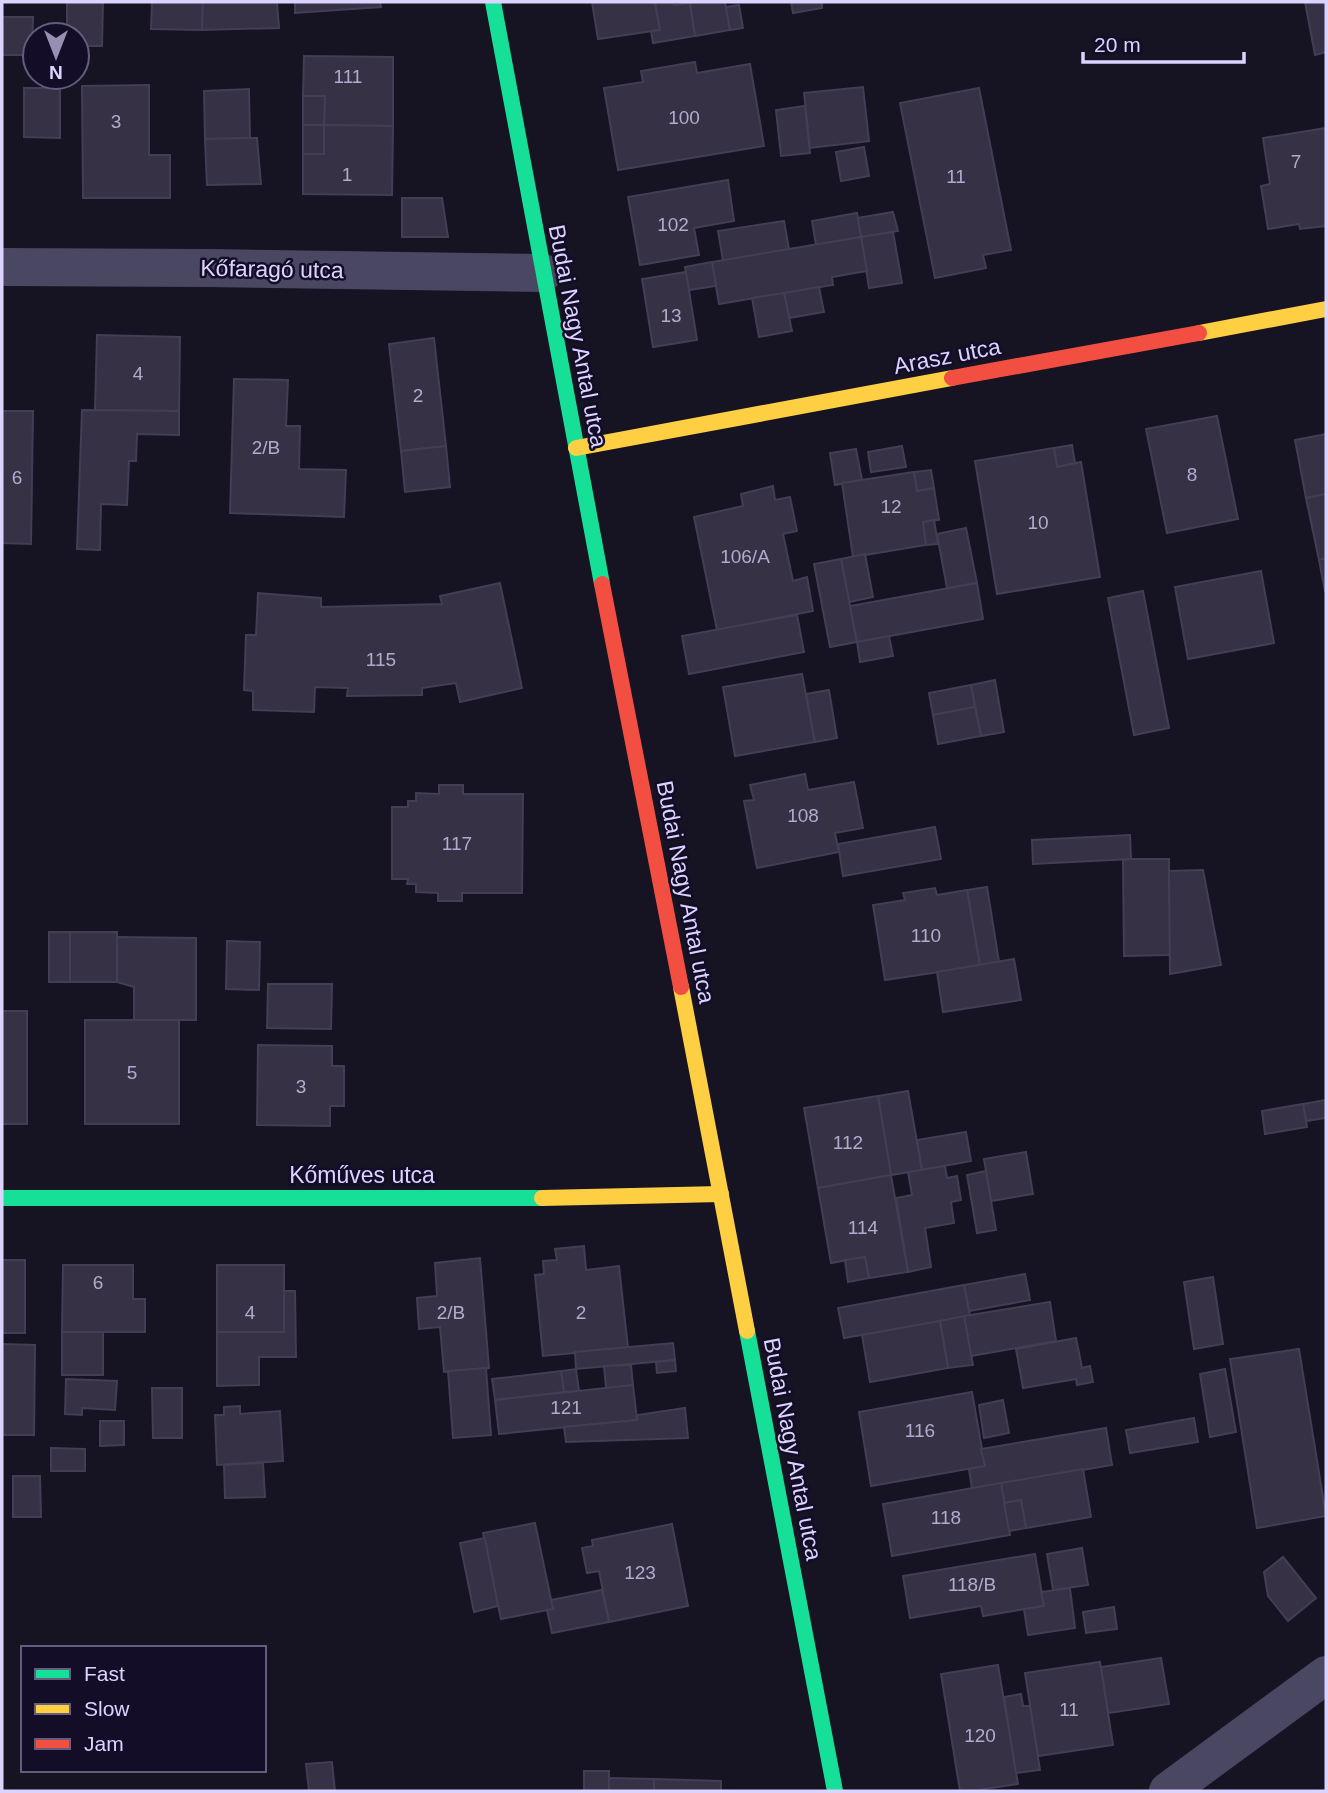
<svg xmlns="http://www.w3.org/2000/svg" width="1328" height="1793" font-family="Arial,sans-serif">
	<rect width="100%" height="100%" fill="#161322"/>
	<!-- building -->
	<g fill="#363144" stroke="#433e56" stroke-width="2">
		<path d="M67,2H103L102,46H77V35H67Z"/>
		<path d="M152,2H203L202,30L151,29Z"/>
		<path d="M203,2H277L279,28L202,30Z"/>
		<path d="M295,2H380L381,7L295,13Z"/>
		<path d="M592,2H655L660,30L598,39Z"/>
		<path d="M655,2H673L674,5L690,3L695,36L653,43L651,31L660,30Z"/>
		<path d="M696,2H725L730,30L695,36L690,3Z"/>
		<path d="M791,2H822V8L793,13Z"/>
		<path d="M1305,2H1326V52L1315,55Z"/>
		<path d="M739,5L743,28L730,30L726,7Z"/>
		<path d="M2,17H33L32,55H2Z"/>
		<path d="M304,56L393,57V126L324,125L325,96H303Z"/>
		<path d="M695,62L697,73L750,64L764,146L618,170L604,88L643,82L641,71Z"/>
		<path d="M149,85V155H170V198H83L82,86Z"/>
		<path d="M863,87L869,141L810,148L804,93Z"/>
		<path d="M24,88H60V138L24,137Z"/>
		<path d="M979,88L1011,250L983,255L986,268L935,278L900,103Z"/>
		<path d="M249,89L250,138L205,139L204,91Z"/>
		<path d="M303,96H325L324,125H303Z"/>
		<path d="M805,106L810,153L781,156L776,110Z"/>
		<rect x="303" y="125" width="21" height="29"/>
		<path d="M324,125L393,126L392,195L303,194V154H324Z"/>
		<path d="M1326,128V226L1300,229L1299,224L1268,229L1261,186L1270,184L1263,138Z"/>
		<path d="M250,138H257L261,184L207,185L205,139Z"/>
		<path d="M864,147L869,176L841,181L836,152Z"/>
		<path d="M728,180L734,221L694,228L699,255L640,265L628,197Z"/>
		<path d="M402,198H442L448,237H402Z"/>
		<path d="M893,212L898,231L861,237L857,218Z"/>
		<path d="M857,213L861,237L816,245L812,221Z"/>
		<path d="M784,221L789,249L723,261L718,231Z"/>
		<path d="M893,232L902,283L869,288L861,237Z"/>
		<path d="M861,237L867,271L832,277L833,285L719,304L712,262Z"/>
		<path d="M712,262L716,286L689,290L685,267Z"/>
		<path d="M686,272L697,340L653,347L642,279Z"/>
		<path d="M819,287L824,312L789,318L784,293Z"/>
		<path d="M784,293L792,331L759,337L752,298Z"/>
		<path d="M97,335L180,337L179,411L95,410Z"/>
		<path d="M434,338L446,446L401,451L389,344Z"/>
		<path d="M234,379L288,380L286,426H300L299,469L346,470L344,517L230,513Z"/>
		<path d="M82,410L179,411V435L137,434L136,461H129L127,505L101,504L100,550L77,549Z"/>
		<path d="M2,411H33L31,544L2,543Z"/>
		<path d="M1217,416L1238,519L1167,533L1146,429Z"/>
		<path d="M1326,434V494L1306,498L1295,440Z"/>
		<path d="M1072,445L1075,463L1057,467L1054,448Z"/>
		<path d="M446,446L450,487L405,492L401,451Z"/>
		<path d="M902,446L906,467L871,472L868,452Z"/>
		<path d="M1054,448L1057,467L1081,462L1100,577L997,594L975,461Z"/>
		<path d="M856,449L862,480L835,485L830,453Z"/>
		<path d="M931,470L934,488L917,491L914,472Z"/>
		<path d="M914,472L917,491L934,488L939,520L923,522L926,545L853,557L842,483Z"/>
		<path d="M773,486L775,500L790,497L797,531L783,534L793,581L807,577L813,611L717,630L694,517L743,506L741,494Z"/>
		<path d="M1326,494V558L1319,560L1306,498Z"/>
		<path d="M934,520L938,544L926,545L923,522Z"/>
		<path d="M966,528L977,583L947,588L937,534Z"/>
		<path d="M865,554L873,597L849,602L841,559Z"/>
		<path d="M1326,558V591H1325L1319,560Z"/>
		<path d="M841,559L857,642L830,647L814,564Z"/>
		<path d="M1261,571L1274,643L1188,659L1175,587Z"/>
		<path d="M500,583L522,688L460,702L456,683L422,688V695L347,696L348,688L315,687L314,712L253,710V691L244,690L246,635H256L258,593L321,598V607L442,604L440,596Z"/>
		<path d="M977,583L983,619L857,642L850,606Z"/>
		<path d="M1143,591L1169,728L1134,735L1108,598Z"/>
		<path d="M797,615L804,652L689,674L682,636Z"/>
		<path d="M889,636L893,656L860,662L857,642Z"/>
		<path d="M802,674L815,742L735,756L723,687Z"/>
		<path d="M995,680L1004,732L981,736L971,685Z"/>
		<path d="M971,685L975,707L933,715L929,693Z"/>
		<path d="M829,690L837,738L815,742L806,694Z"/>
		<path d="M975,707L981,736L938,744L933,715Z"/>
		<path d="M805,774L808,790L854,782L863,828L835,833L839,852L757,868L744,801L754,800L750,785Z"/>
		<path d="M439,785H463V794H523L522,893H462V901H438V893L416,892V884H407L408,879H392V807H408V801H416V793L439,794Z"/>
		<path d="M935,827L941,859L843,876L838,844Z"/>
		<path d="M1130,835L1131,859L1033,864L1032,840Z"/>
		<path d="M1131,859H1169L1170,955L1124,956L1123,860Z"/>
		<path d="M1203,870L1221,965L1170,974L1169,871Z"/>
		<path d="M987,887L999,962L980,966L967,890Z"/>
		<path d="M935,888L937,895L967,890L980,966L885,980L873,905L905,900L903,893Z"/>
		<rect x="49" y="932" width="21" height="50"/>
		<rect x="70" y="932" width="47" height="50"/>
		<path d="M117,937L196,938V1020H134V987L117,982Z"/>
		<path d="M227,941L260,942L259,990L226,989Z"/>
		<path d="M1014,959L1021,1000L943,1012L937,972Z"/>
		<path d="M268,984H332L331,1029L267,1028Z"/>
		<rect x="2" y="1011" width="25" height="113"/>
		<rect x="85" y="1020" width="94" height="104"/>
		<path d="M258,1045L332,1046V1066H344V1106H330V1126L257,1125Z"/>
		<path d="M908,1091L922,1170L891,1175L878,1096Z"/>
		<path d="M878,1096L891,1175L818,1188L804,1108Z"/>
		<path d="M1326,1100V1118L1306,1121L1303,1104Z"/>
		<path d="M1303,1104L1307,1127L1265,1134L1262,1111Z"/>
		<path d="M966,1132L971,1161L922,1170L917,1140Z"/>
		<path d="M1026,1152L1033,1194L991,1201L984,1159Z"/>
		<path d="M945,1166L947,1178L957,1176L961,1200L951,1202L954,1223L925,1228L931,1267L908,1272L896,1198L912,1195L908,1172Z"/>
		<path d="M986,1171L996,1230L977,1233L967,1175Z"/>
		<path d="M891,1175L908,1272L869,1278L865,1257L831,1263L818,1188Z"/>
		<path d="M584,1246L586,1270L619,1266L628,1348L543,1356L535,1275L544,1274L543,1261L557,1260L555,1249Z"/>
		<path d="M865,1257L869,1278L848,1282L845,1260Z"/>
		<path d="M480,1258L489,1368L444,1372L440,1327L419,1329L417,1298L437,1296L435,1263Z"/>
		<rect x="2" y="1260" width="23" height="73"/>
		<path d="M63,1265H133V1299H145V1332H62Z"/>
		<rect x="217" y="1265" width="67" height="67"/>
		<path d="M1025,1274L1030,1300L969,1311L964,1285Z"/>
		<path d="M1213,1277L1223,1344L1194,1349L1184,1282Z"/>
		<path d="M964,1285L970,1316L844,1338L838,1308Z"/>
		<path d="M284,1291H295L296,1357H259V1385L217,1386V1332H284Z"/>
		<path d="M1050,1302L1056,1341L971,1356L964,1316Z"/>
		<path d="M964,1316L973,1365L948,1368L940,1321Z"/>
		<path d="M940,1321L948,1368L870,1382L862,1335Z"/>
		<rect x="62" y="1332" width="41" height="43"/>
		<path d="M1076,1338L1082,1368L1090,1366L1093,1382L1077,1385L1076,1379L1023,1388L1016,1349Z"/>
		<path d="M673,1343L675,1360L576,1369L575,1352Z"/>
		<path d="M2,1344L35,1345L34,1435H2Z"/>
		<path d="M1299,1349L1326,1516L1257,1528L1230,1359Z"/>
		<path d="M675,1360L676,1371L657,1373L656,1362Z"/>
		<path d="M631,1365L633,1385L606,1388L604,1366Z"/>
		<path d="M486,1368L491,1435L453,1438L448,1371Z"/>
		<path d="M576,1369L579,1391L564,1392L561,1371Z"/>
		<path d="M1225,1369L1236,1432L1210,1437L1200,1374Z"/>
		<path d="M561,1371L564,1392L495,1400L492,1379Z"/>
		<path d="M66,1379L117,1381L115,1410L82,1408V1415L65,1414Z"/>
		<path d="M633,1385L637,1420L499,1434L495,1400Z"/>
		<path d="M152,1388H182V1438H153Z"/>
		<path d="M972,1392L985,1466L871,1486L859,1412Z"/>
		<path d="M1003,1400L1009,1433L984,1438L979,1405Z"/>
		<path d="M240,1406V1414L280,1411L283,1461L217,1465L215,1415H224V1407Z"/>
		<path d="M685,1408L688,1438L566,1442L564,1427L637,1420V1415Z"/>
		<path d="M1194,1418L1198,1442L1130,1453L1126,1430Z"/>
		<path d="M100,1421H124V1445L100,1446Z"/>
		<path d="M1106,1428L1112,1465L972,1489L969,1469L985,1466L981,1449Z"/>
		<path d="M51,1448L85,1449V1471H51Z"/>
		<path d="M263,1463L265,1497L225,1498L224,1465Z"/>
		<path d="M1083,1469L1091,1517L1026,1528L1021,1500L1004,1503L1001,1483Z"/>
		<path d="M13,1476H40L41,1517H13Z"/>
		<path d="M1001,1483L1010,1535L892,1556L883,1504Z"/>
		<path d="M1021,1500L1026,1528L1009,1531L1004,1503Z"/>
		<path d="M535,1523L553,1609L501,1619L483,1533Z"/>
		<path d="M672,1524L688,1606L609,1622L599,1571L587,1573L582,1548L593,1546L592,1540Z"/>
		<path d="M485,1538L498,1606L474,1612L460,1543Z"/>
		<path d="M1082,1548L1088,1585L1053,1590L1047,1554Z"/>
		<path d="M1035,1554L1044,1606L983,1616L981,1606L910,1618L903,1576Z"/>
		<path d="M1283,1557L1316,1598L1288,1621L1268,1596L1264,1572Z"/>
		<path d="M1070,1588L1075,1628L1028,1635L1024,1609L1044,1606L1041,1592Z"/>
		<path d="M602,1590L609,1622L552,1633L547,1610L553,1609L551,1600Z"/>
		<path d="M1114,1607L1117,1629L1086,1633L1083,1612Z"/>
		<path d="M1161,1658L1169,1704L1108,1713L1101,1667Z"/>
		<path d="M1100,1662L1113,1745L1038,1756L1025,1673Z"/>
		<path d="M998,1665L1018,1784L971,1791H960L941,1674Z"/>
		<path d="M1021,1694L1023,1706H1030L1040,1770L1016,1773L1004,1697Z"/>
		<path d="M332,1762L335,1791H309L306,1764Z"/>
		<rect x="584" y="1771" width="25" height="20"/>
		<path d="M609,1778L654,1779V1791H609Z"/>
		<path d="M654,1779L721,1781V1791H654Z"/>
	</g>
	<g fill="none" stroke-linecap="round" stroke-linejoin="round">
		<!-- street -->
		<g stroke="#4a4763" stroke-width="38">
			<path d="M2,267L207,268L543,273"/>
			<path d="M1168,1791L1326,1675"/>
		</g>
		<!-- fast -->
		<g stroke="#16e098" stroke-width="16">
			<path d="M493,2L602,584"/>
			<path d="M2,1198H542"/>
			<path d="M747,1331L835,1791"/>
		</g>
		<!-- slow -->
		<g stroke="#ffcf43" stroke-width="16">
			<path d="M1199,333L1326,309"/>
			<path d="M576,448L952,378"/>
			<path d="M681,987L747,1331"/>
			<path d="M542,1198L721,1194"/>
		</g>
		<!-- jam -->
		<g stroke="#f24e42" stroke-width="16">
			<path d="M952,378L1199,333"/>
			<path d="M602,584L681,987"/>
		</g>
	</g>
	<g text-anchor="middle" stroke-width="5" stroke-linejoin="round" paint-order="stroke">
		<!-- number labels -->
		<g font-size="19" fill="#b2abd0">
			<text x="348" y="83">111</text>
			<text x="684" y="124">100</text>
			<text x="116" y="128">3</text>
			<text x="1296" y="168">7</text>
			<text x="347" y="181">1</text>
			<text x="956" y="183">11</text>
			<text x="673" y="231">102</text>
			<text x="671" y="322">13</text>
			<text x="138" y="380">4</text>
			<text x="418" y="402">2</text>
			<text x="266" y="454">2/B</text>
			<text x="1192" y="481">8</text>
			<text x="17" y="484">6</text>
			<text x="891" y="513">12</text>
			<text x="1038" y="529">10</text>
			<text x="745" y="563">106/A</text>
			<text x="381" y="666">115</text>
			<text x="803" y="822">108</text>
			<text x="457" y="850">117</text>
			<text x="926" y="942">110</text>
			<text x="132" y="1079">5</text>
			<text x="301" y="1093">3</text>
			<text x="848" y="1149">112</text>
			<text x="863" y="1234">114</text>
			<text x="98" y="1289">6</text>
			<text x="250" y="1319">4</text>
			<text x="451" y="1319">2/B</text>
			<text x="581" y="1319">2</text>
			<text x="566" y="1414">121</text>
			<text x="920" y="1437">116</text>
			<text x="946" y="1524">118</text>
			<text x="640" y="1579">123</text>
			<text x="972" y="1591">118/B</text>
			<text x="1069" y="1716">11</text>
			<text x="980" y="1742">120</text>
		</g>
		<!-- street labels -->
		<g font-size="23" fill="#dcd4ff" stroke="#130d28">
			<text transform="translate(272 269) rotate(1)" y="8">Kőfaragó utca</text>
			<text transform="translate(578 336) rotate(79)" y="8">Budai Nagy Antal utca</text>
			<text transform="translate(947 356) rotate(-11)" y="8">Arasz utca</text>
			<text transform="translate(686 892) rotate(79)" y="8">Budai Nagy Antal utca</text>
			<text x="362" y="1183">Kőműves utca</text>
			<text transform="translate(793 1449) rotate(79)" y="8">Budai Nagy Antal utca</text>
		</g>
	</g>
	<!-- border -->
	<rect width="1328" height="1793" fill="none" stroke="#dcd4ff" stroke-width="7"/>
	<!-- legend -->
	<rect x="21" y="1646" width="245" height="126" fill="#130d28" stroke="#635d7e" stroke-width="2"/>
	<rect x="35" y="1669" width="35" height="10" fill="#16e098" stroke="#635d7e" stroke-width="2"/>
	<text x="84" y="1681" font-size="21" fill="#dcd4ff">Fast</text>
	<rect x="35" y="1704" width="35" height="10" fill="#ffcf43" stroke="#635d7e" stroke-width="2"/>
	<text x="84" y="1716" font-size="21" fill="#dcd4ff">Slow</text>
	<rect x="35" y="1739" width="35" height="10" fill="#f24e42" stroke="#635d7e" stroke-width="2"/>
	<text x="84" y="1751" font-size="21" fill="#dcd4ff">Jam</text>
	<!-- north arrow -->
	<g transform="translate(56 56) rotate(180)"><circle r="33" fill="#130d28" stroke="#635d7e" stroke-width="2"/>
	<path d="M0-5L12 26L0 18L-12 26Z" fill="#9790b2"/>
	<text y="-10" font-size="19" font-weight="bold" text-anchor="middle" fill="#dcd4ff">N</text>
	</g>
	<!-- scale -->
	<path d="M1083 52v10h161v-10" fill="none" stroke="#dcd4ff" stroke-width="3.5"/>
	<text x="1094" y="52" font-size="21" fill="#dcd4ff" stroke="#130d28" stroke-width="5" paint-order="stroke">20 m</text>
</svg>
